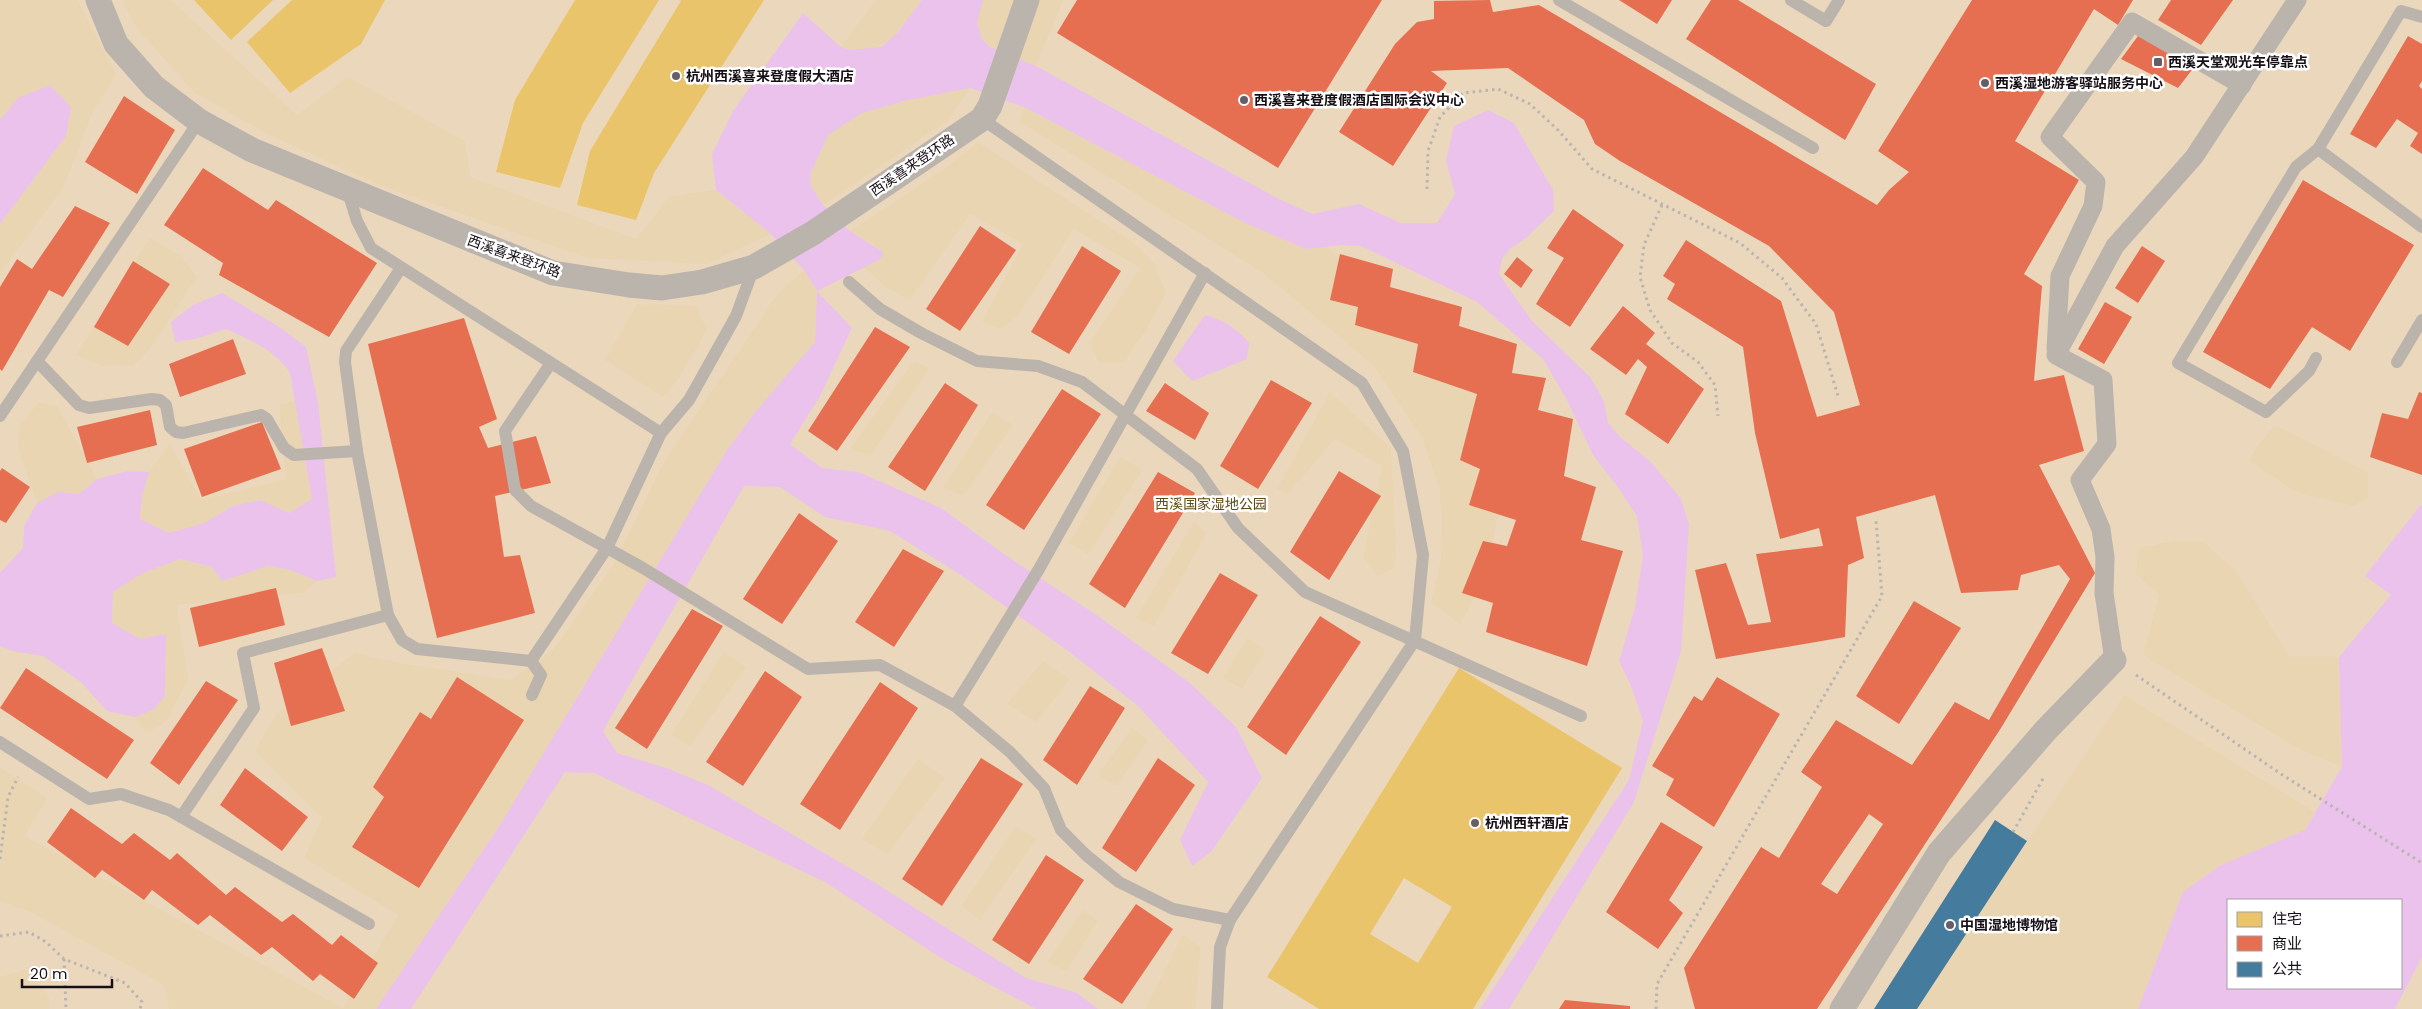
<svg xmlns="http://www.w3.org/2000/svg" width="2422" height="1009" font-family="Poppins,'Noto Sans SC',sans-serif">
	<rect width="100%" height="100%" fill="#faf0fa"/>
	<!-- green -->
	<path fill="#ebd8bc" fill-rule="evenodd" d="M0,0H2422V1009H0ZM2228,900H2401V988H2228Z"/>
	<!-- forest -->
	<g fill="#ead5b3">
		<path d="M0,0H78L116,75L93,111L63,188L0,273V224L66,136L18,98L0,120Z"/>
		<path d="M122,0H171L297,115L348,77L465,141L471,177L636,239L670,196L716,190L771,234L707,264L588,258L384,187L267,134L195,93L137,29Z"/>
		<path d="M876,0H922C901,28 882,61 841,47Z"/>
		<path d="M983,0H1063L1036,66C1014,57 980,51 977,24C977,16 981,7 983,0Z"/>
		<path d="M970,88L947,121L823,205L811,186L810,175L828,135L862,113L904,101Z"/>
		<path d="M1024,107L1245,223L1306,249L1327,247L1378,298L1499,396L1503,490L1485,580L1460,624L1431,603L1441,558L1442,520L1439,487L1422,438L1374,366L1263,273L1020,122Z"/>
		<path d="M978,142L1134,243L1154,263L1166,293L1149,325L1124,362L1099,363L1089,343L1140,268L1074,229L1018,315L1002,329L982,321L1023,244L970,214L910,300L887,288L864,267L881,259L877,247L850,231L944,169Z"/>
		<path d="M150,238L181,256L197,277L149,350L134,365L102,366L76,355Z"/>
		<path d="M804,270L817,291L815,342L756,411L727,450L500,825L376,1009H169L164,985L34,914L0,901V767L47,798L25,836L343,1008L398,915L304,858L322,818L255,751L275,716L354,653L406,664L510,680L553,650L615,562L664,462L778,293Z"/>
		<path d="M637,304L696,306L707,330L678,379L663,397L605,360Z"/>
		<path d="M914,361L929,368L870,456L850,449Z"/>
		<path d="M1330,392L1391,448L1396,538L1395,568L1378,576L1363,557L1382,466L1335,439L1287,494L1277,489Z"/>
		<path d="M295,400L312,499L289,513L261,500L233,506L204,523L169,533L140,519L142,496L149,472L170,443L201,500L286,479L279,405Z"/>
		<path d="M39,402L57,406L97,479L79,494L58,492L37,503L18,448L20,425Z"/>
		<path d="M992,412L1013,425L963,496L944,487Z"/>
		<path d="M2275,425L2368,472V498L2353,506L2298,493L2249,461L2257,446Z"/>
		<path d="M1120,457L1143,469L1088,554L1069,543Z"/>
		<path d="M1194,522L1207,533L1154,626L1136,618Z"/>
		<path d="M2174,541L2204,542L2236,571L2290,657H2339L2342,767L2297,748L2143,655L2159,595L2136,574L2138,548Z"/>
		<path d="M180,559L212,567L222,581L268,566L290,570L317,581L303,593L177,605L188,680L165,723L146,733L135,717L153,710L165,696L166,635L140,639L112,623L113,592L141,574Z"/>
		<path d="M1247,638L1266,650L1242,689L1223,678Z"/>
		<path d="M724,652L746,667L690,746L671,735Z"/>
		<path d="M1043,661L1070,679L1036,722L1007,704Z"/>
		<path d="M2124,695L2315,812L2305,830L2219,866L2183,892L2138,1009H1917Z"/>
		<path d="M1132,728L1148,740L1116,786L1098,775Z"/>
		<path d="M918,759L945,778L887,854L862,839Z"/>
		<path d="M1016,826L1036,839L980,920L961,906Z"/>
		<path d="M1083,910L1098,921L1066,971L1047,962Z"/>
		<path d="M1183,935L1201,947L1195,1009H1145Z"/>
		<path d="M26,969L49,997V1009H0V977Z"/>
	</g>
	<!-- water -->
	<g fill="#eac2ec" fill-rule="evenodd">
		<path d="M922,0H983L977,22L982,39L990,47L1036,66L1275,197L1312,214L1359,204L1401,223H1437L1455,194L1446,161L1454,126L1488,110L1514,123L1553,190L1554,211L1526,238L1511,248L1502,259L1499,274L1532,321L1590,377L1604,401L1608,423L1620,437L1651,462L1681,499L1689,524L1681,652L1634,802L1509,1009H1480L1629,780L1643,721L1631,686L1619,661L1635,607L1643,555L1637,516L1617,486L1593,455L1566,398L1543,359L1477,302L1361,246L1342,245L1306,249L1245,223L1024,107L970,88L904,101L862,113L828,135L810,175L811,186L823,205L850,231L883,252L881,259L817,291L852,328L819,398L790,444L822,468L858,472L941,508L1004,554L1101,618L1190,683L1236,727L1262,778L1211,852L1192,866L1180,840L1208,782L1138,706L1068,651L961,575L890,531L825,517L780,487L744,486L603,731L617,753L669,769L710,786L877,884L1026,978L1077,993L1098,1009H1036L944,960L825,882L594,773L565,772L411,1009H376L500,825L727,450L756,411L815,342L817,291L804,270L771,234L716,190L712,154L733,111L803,13L841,47L850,50L881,47L897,33Z"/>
		<path d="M50,85L71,107L66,136L0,224V120L18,98Z"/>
		<path d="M222,293L281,328L306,347L318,402L336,577L317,581L290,570L268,566L222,581L212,567L180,559L141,574L113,592L112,623L140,639L166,634L165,696L153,710L135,717L107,711L81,682L43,656L12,651L0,646V573L23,548L24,526L37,503L58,492L79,494L97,479L128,471L149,472L142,496L140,519L169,533L204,523L233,506L261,500L289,513L312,499L290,373C275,350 250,340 226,329L195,339L175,342L171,322L193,305Z"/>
		<path d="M1205,315C1224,320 1236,328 1249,343L1247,359L1192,381L1173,361Z"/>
		<path d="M2420,506H2422V957L2395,1009H2138L2183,892L2219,866L2305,830L2342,767L2339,657L2391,595L2365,576ZM2228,900H2401V988H2228Z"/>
	</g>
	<!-- homes -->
	<g fill="#e9c46a" fill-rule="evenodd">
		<path d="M194,0H273L231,40Z"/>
		<path d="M292,0H385L361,44L290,93L247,42Z"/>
		<path d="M575,0H659L583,123L560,188L496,172L515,100Z"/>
		<path d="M679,0H764L654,173L636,220L577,205L590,151L681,1Z"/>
		<path d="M1459,668L1622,768L1473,1009H1319L1267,977ZM1404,878L1452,907L1418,963L1370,934Z"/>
	</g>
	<!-- shops -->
	<g fill="#e76f51" fill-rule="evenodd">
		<path d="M1077,0H1382L1278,168L1057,33Z"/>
		<path d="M1490,0L1493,12L1539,5L1877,205L1889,190L1909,172L1878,151L1972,0H2133L2118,25L2094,9L2015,141L2079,180L2024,274L2042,286L2034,381L2064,375L2084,451L2039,465L2095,573L2001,728L1817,1009H1695L1684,968L1761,847L1779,858L1822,787L1801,772L1836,720L1912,765L1955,702L1989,720L2070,579L2059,565L2021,575L2018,590L1961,593L1935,495L1856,517L1864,558L1848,565L1845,637L1716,659L1695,570L1726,563L1748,625L1771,622L1756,554L1823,546L1819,528L1780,539L1755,433L1743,347L1667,299L1675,284L1663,276L1686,240L1781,301L1817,417L1860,405L1834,312L1769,246L1620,161L1595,144L1584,120L1508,68L1431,71L1447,83L1393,166L1339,132L1395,44L1417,22L1434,19V1ZM1869,814L1883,824L1837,894L1821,884Z"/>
		<path d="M1619,0H1672L1657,24Z"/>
		<path d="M1711,0H1738L1876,84L1845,140L1686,39Z"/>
		<path d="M2171,0H2233L2201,45L2158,20Z"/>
		<path d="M2141,32L2195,66L2178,88L2121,59Z"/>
		<path d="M2408,36L2422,44V81L2419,86L2422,89V154L2410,146L2418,133L2397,119L2376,148L2350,134Z"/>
		<path d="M124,96L175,130L137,194L85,162Z"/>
		<path d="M203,168L268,210L276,200L377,263L329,337L219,275L223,263L164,225Z"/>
		<path d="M2303,180L2414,245L2350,351L2312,327L2270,389L2203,352Z"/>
		<path d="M75,206L110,223L63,297L49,290L2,371L0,369V287L17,259L32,269Z"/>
		<path d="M1573,209L1624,245L1570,327L1536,304L1564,258L1547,248Z"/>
		<path d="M980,226L1016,250L960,331L926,309Z"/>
		<path d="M1082,246L1121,271L1069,354L1031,332Z"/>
		<path d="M2142,246L2165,261L2138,303L2115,288Z"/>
		<path d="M1340,254L1393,269L1390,287L1462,307L1459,326L1517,344L1512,373L1546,378L1538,410L1573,419L1564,476L1596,487L1581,540L1623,551L1587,666L1486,632L1493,603L1462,593L1483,541L1507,546L1516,520L1469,505L1480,469L1460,460L1477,394L1413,372L1418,344L1355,325L1358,307L1330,300Z"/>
		<path d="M1517,257L1533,270L1521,288L1504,274Z"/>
		<path d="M133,261L170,284L128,346L94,327Z"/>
		<path d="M2105,302L2132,317L2104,364L2078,349Z"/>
		<path d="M1623,306L1655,333L1646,344L1704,389L1668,444L1625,414L1647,367L1638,359L1626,375L1590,349Z"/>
		<path d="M464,318L497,419L479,427L488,448L536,436L551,483L495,496L504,557L520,555L535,613L437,638L368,344Z"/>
		<path d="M875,327L910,347L837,451L808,431Z"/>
		<path d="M233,339L246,374L180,397L169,364Z"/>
		<path d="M1271,380L1312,403L1258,489L1220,466Z"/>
		<path d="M945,383L978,405L925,491L888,467Z"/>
		<path d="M1165,383L1209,413L1195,440L1146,411Z"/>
		<path d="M1062,389L1101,414L1024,530L986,505Z"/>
		<path d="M2419,392L2422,393V475L2370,457L2382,413L2408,419Z"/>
		<path d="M150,410L157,445L87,463L77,427Z"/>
		<path d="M262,422L281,469L202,497L184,449Z"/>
		<path d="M2,468L30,487L6,523L0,520V471Z"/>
		<path d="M1339,471L1381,496L1329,580L1290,552Z"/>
		<path d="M1158,472L1195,493L1125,608L1089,584Z"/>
		<path d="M799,513L838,541L782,624L743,599Z"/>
		<path d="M903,549L944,571L894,647L855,622Z"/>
		<path d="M1220,573L1258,595L1208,674L1171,653Z"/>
		<path d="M276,588L285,625L199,647L190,608Z"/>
		<path d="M1914,601L1961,628L1899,724L1856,696Z"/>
		<path d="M692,609L723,626L647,749L615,728Z"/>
		<path d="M1320,616L1361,642L1286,755L1247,727Z"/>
		<path d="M322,648L345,711L291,726L274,663Z"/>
		<path d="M26,668L134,740L107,779L0,708Z"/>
		<path d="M765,671L802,697L743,786L706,762Z"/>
		<path d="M457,677L524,720L419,888L352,847L384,797L373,787L420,712L431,719Z"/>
		<path d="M1717,677L1780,714L1714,827L1666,795L1674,779L1652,766L1694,696L1702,701Z"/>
		<path d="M206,681L238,700L179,785L150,763Z"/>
		<path d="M880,682L918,708L840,830L800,804Z"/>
		<path d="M1090,686L1125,708L1077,785L1043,760Z"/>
		<path d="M981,758L1023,784L942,906L902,879Z"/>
		<path d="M1158,758L1195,785L1136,872L1102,848Z"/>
		<path d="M245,768L308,817L282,851L220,805Z"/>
		<path d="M71,808L122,844L134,833L170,860L177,853L226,895L235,887L282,922L293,914L332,945L341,935L378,963L354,999L320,974L313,981L272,947L261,955L210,915L198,925L152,890L144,900L102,870L95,878L47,842Z"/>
		<path d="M1661,822L1703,847L1669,900L1683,913L1658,949L1606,912Z"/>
		<path d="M1046,855L1084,880L1029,964L992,940Z"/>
		<path d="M1136,904L1173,929L1122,1004L1083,979Z"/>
		<path d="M1565,1000L1630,1006V1009H1559Z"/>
	</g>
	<!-- public -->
	<path fill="#457b9d" d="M1995,820L2027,841L1917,1009H1874Z"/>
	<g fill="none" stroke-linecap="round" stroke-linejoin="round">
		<!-- path -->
		<g stroke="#bab4b2" stroke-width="3" stroke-dasharray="2.5 4" stroke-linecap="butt">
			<path d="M1427,189L1428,151L1440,117L1463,93L1498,89L1530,104L1558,130L1592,169L1740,243L1782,278L1816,324L1839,399"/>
			<path d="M1662,205L1644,245L1640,277L1650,310L1672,343L1698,362L1715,385L1718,416"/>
			<path d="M2136,675L2281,774L2422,863"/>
			<path d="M2013,832L2044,777"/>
			<path d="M0,859L8,797L18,777"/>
			<path d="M0,936L29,932L46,942L64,959L125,983L142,1002L140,1009"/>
			<path d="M64,959L66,1009"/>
			<path d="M1656,1009L1657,984L1882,596L1876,520"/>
		</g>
		<!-- service -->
		<g stroke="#bbb4ad" stroke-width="12">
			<path d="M1559,0L1813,148"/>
			<path d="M1791,0L1826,21L1839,0"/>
			<path d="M2422,17L2401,11L2318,149L2422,227"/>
			<path d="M982,119L1362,383L1403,451L1423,555L1415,640L1230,920L1220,947L1217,1009"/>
			<path d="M347,189L357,221L371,248L661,433"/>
			<path d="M849,282L880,309L921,333L977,361L1038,366L1082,382L1197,469L1238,528L1305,592L1581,716"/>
			<path d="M2316,358L2309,371L2266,412L2178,363L2296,167L2318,149"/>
			<path d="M37,361L79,405L89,408L152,399L160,400L166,405L170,427L176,432L183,433L261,415L267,419L284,448L294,455L357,451L388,615L243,653L254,708L181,817"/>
			<path d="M2397,362L2422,320"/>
			<path d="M551,363L505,431L515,490L531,506L643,568L808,669L880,665L955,706L1010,752L1044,788L1061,830L1086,855L1119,882L1173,909L1230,920"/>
			<path d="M0,416L199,121"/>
			<path d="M357,451L345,362L346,351L401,268"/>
			<path d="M388,615L402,640L417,649L531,661"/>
			<path d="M532,695L541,675L531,661L607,548L661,433L689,400L736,316L754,267"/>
			<path d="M955,706L1039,569L1205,273"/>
			<path d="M0,742L89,799L121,794L169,810L369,924"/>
		</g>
		<!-- pedestrian -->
		<g stroke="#bbb4ad" stroke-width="19">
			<path d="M2056,349L2060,276L2093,206L2096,182L2050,137L2132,22L2242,85"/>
			<path d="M2114,660L2104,593L2105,557L2101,529L2080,480L2107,444L2103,380L2056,355L2115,246L2194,157L2297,0"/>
		</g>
		<!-- minor -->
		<g stroke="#bbb4ad" stroke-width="25">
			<path d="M98,0L116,44L154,87L199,121L252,150L553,273L629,285L662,288L702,282L754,267L813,233L982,119L990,106L1027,0"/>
			<path d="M1842,1009L1939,853L2046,730L2114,660"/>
		</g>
	</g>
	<!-- markers -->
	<g fill="#665e66" stroke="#fff" stroke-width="2">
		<rect x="2153" y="57" width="10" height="10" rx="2.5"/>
		<circle cx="676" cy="76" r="5"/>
		<circle cx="1985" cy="83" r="5"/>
		<circle cx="1244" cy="100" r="5"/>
		<circle cx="1475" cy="823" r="5"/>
		<circle cx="1950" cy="925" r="5"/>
	</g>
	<g text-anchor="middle" stroke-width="5" stroke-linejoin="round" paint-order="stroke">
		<!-- poi labels -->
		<g font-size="14" font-weight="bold" fill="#160f16" stroke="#fff" text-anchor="start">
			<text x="2168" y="67">西溪天堂观光车停靠点</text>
			<text x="686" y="81">杭州西溪喜来登度假大酒店</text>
			<text x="1995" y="88">西溪湿地游客驿站服务中心</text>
			<text x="1254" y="105">西溪喜来登度假酒店国际会议中心</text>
			<text x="1485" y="828">杭州西轩酒店</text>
			<text x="1960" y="930">中国湿地博物馆</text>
		</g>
		<!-- street labels -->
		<g font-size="14" fill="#160f16" stroke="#fff">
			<text transform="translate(912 165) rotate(-34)" y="5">西溪喜来登环路</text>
			<text transform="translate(514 256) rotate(20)" y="5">西溪喜来登环路</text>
		</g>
		<!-- park labels -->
		<g font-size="14" fill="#5e4b15" stroke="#fff">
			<text x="1211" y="509">西溪国家湿地公园</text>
		</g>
	</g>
	<!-- legend -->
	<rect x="2227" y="899" width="175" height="90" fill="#ffffff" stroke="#a29fa2"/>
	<rect x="2237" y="912" width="25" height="15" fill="#e9c46a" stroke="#a29fa2"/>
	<text x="2272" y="924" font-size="15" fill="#160f16">住宅</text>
	<rect x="2237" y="936" width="25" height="15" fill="#e76f51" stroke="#a29fa2"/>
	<text x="2272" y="949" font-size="15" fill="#160f16">商业</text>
	<rect x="2237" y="962" width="25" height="15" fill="#457b9d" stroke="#a29fa2"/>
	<text x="2272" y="974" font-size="15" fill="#160f16">公共</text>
	<!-- scale -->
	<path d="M22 979v8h90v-8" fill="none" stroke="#160f16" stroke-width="2.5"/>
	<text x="30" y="979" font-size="15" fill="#160f16" stroke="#ffffff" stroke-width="4" paint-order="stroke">20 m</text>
</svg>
